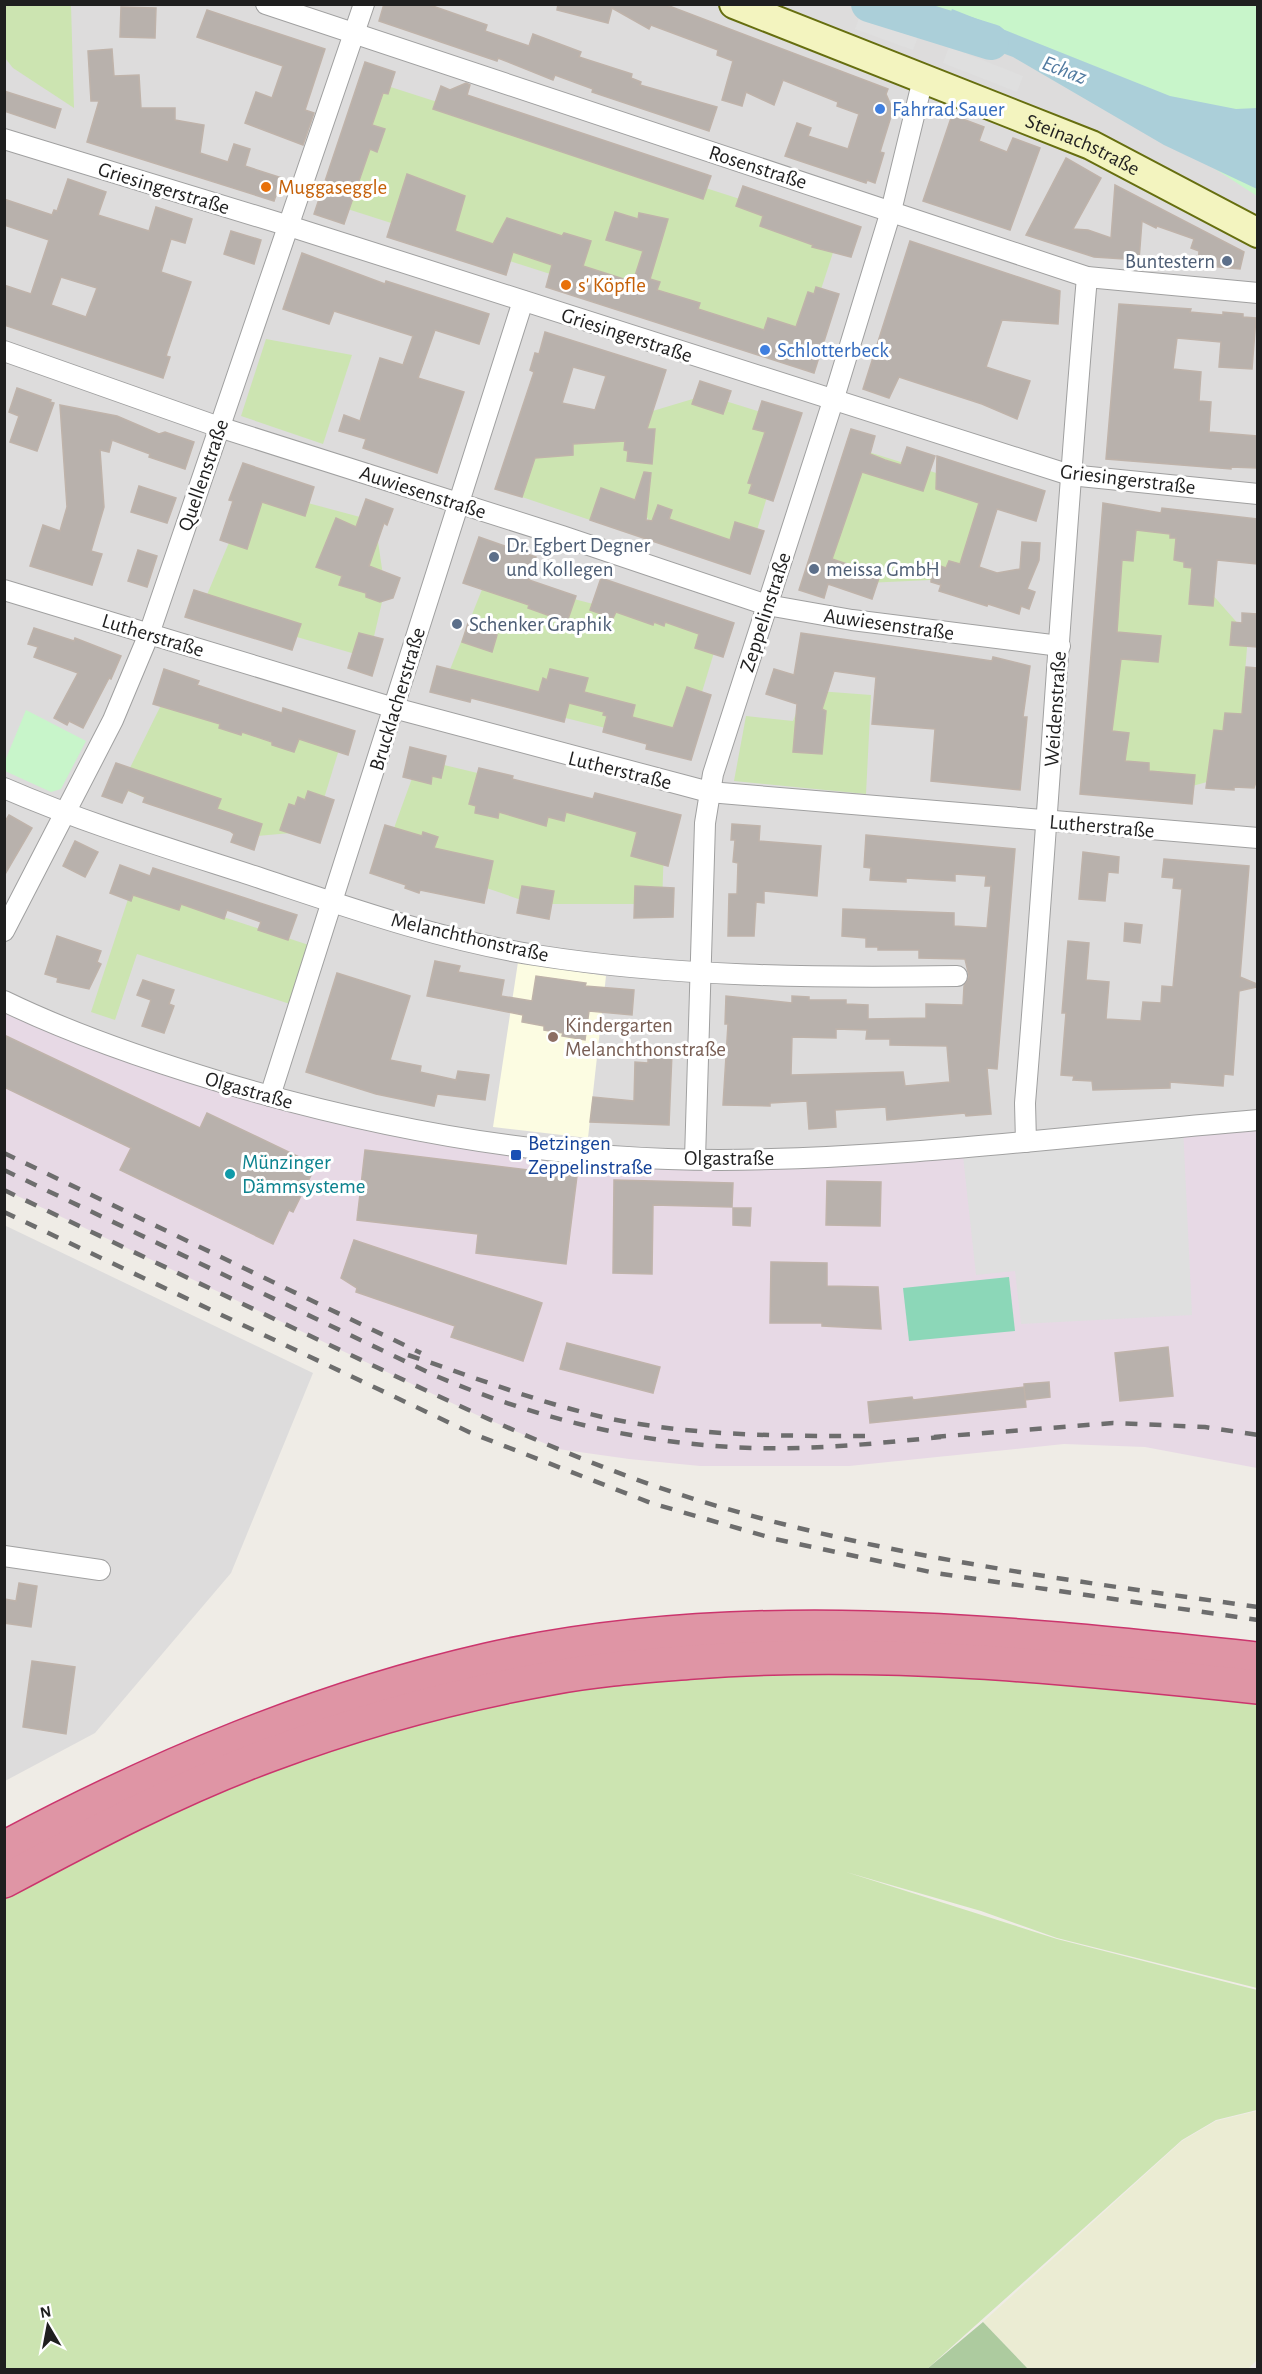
<svg xmlns="http://www.w3.org/2000/svg" width="1262" height="2374" font-family="'Alegreya Sans',sans-serif">
	<rect width="100%" height="100%" fill="#efece6"/>
	<!-- residential -->
	<g fill="#dddcdc">
		<path d="M4,5H1257V1120L668,1158L359,1118L5,1001Z"/>
		<path d="M4,1225L313,1373L231,1573L95,1733L5,1781Z"/>
	</g>
	<!-- industrial -->
	<path fill="#e7d9e5" d="M4,1001L312,1107L668,1158L1257,1120V1468L1145,1447L1064,1444L849,1466H700L629,1459L558,1449L477,1415L5,1190Z"/>
	<!-- education -->
	<path fill="#fcfce2" d="M518,962L606,976L588,1138L493,1127Z"/>
	<!-- farmland -->
	<path fill="#ebecd3" d="M1257,2111L1258,2359L1248,2369H1028L983,2322L1182,2141L1216,2121Z"/>
	<!-- grass -->
	<g fill="#cce4b1">
		<path d="M5,4L71,5L74,108L13,68L5,58Z"/>
		<path d="M375,82L840,231L800,354L335,205Z"/>
		<path d="M266,339L352,355L323,444L241,416Z"/>
		<path d="M706,395L790,421L747,563L657,535L644,512L609,500L590,520L522,497L519,459L596,428Z"/>
		<path d="M862,450L1001,493L952,579L866,583L818,575Z"/>
		<path d="M252,488L375,521L385,589L369,658L201,609Z"/>
		<path d="M1113,517L1172,523L1203,584L1248,635L1237,774L1181,789L1094,759Z"/>
		<path d="M487,577L719,636L685,748L443,687Z"/>
		<path d="M169,689L341,743L314,831L246,837L120,788Z"/>
		<path d="M805,690L871,695L866,794L734,781L746,716L793,721Z"/>
		<path d="M419,759L665,818L662,904H533L466,881L381,864Z"/>
		<path d="M132,887L318,948L299,1007L137,954L115,1020L91,1012Z"/>
		<path d="M901,1668L1257,1699V1988L1057,1938L981,1911L846,1872L1057,1939L1257,1990V2110L1216,2120L1182,2140L927,2369H5V1896L226,1785L432,1715L633,1680Z"/>
	</g>
	<!-- forest -->
	<path fill="#adcb9f" d="M983,2322L1028,2369H927Z"/>
	<!-- park -->
	<g fill="#c8f5ca">
		<path d="M880,5H1257V196L1121,108L1005,44L927,17Z"/>
		<path d="M26,710L86,741L61,789L51,792L5,771V761Z"/>
	</g>
	<!-- pitch -->
	<path fill="#8cd7b8" d="M1009,1277L1015,1331L909,1341L903,1288Z"/>
	<!-- parking -->
	<g fill="#dfdfdf">
		<path d="M861,13L919,34L913,50L855,29Z"/>
		<path d="M949,47L1023,76L1017,92L943,63Z"/>
		<path d="M1183,1126L1192,1315L1021,1324L1015,1271L976,1275L962,1147Z"/>
	</g>
	<!-- water -->
	<path fill="#abcfd9" d="M952,9L1170,96L1236,109L1257,108V189L1164,145L1013,57L943,31Z"/>
	<g fill="none" stroke-linecap="round" stroke-linejoin="round">
		<!-- river -->
		<path stroke="#abcfd9" stroke-width="36" d="M869,4L991,42"/>
	</g>
	<!-- building -->
	<g fill="#b8b1ac" stroke="#bfb3aa" stroke-width="1.5" fill-rule="evenodd">
		<path d="M384,4H427L487,25L485,31L529,46L533,34L581,52L579,57L632,74L631,78L641,82L640,85L717,107L709,131L592,92L593,89L555,75L553,80L498,58L497,61L379,21Z"/>
		<path d="M558,4H664L888,89L886,94L893,110L880,152L884,153L875,183L867,180L866,183L785,156L797,123L811,128L808,136L848,149L859,114L837,106L838,102L783,80L774,105L746,92L742,106L722,100L733,61L717,55L718,50L651,25L649,29L612,8L608,23L557,10Z"/>
		<path d="M121,7L156,8L155,38L120,37Z"/>
		<path d="M207,10L325,49L305,110L314,113L303,145L245,123L256,92L272,98L283,66L197,37Z"/>
		<path d="M112,49L114,76L139,75L141,108H175V120L204,125L200,153L228,162L234,144L250,149L245,166L282,178L274,201L87,142L99,101H91L88,51Z"/>
		<path d="M365,62L395,72L388,94L383,93L372,125L385,129L377,152L370,149L344,224L314,214Z"/>
		<path d="M466,83L470,85L467,95L711,176L703,199L433,109L441,86L450,90Z"/>
		<path d="M4,91L61,109L55,128L4,111Z"/>
		<path d="M952,115L984,127L979,141L1007,152L1013,138L1040,148L1010,230L923,201Z"/>
		<path d="M1066,158L1101,178L1073,229L1088,230L1111,238L1115,185L1244,252L1240,269L1198,265L1199,251L1191,248L1194,239L1157,226L1156,228L1142,221L1139,260L1094,257L1026,235Z"/>
		<path d="M407,174L465,196L455,231L493,244L507,218L562,236L564,233L591,241L583,266L633,282L643,251L606,240L615,212L638,219L639,213L668,219L650,279L660,282L657,290L700,303L698,309L764,330L768,318L796,327L808,292L814,294L816,287L839,294L814,373L546,287L552,265L513,252L506,275L387,237Z"/>
		<path d="M68,179L106,192L98,215L149,231L156,207L192,219L185,243L171,239L161,272L191,282L166,356L170,357L163,378L4,325V285L31,294L49,240L4,225V199L52,215L54,210L57,211ZM61,277L97,288L86,317L51,305Z"/>
		<path d="M743,186L861,227L851,257L812,247L813,245L760,226L763,216L736,206Z"/>
		<path d="M231,231L261,240L254,264L224,254Z"/>
		<path d="M910,241L1060,291L1058,324L1002,320L986,367L1030,381L1017,419L982,404L899,377L889,398L863,389Z"/>
		<path d="M302,253L385,284L386,281L489,314L479,344L435,330L418,378L464,392L437,473L363,448L366,439L339,431L344,415L360,421L380,358L403,365L413,336L334,311L329,324L283,309Z"/>
		<path d="M1119,304L1191,309L1190,312L1223,315V312L1243,314V317L1256,318L1252,369L1219,367L1221,342L1177,338L1173,369L1201,372L1199,401L1211,402L1209,432L1257,436V468L1231,467V469L1106,459Z"/>
		<path d="M545,332L666,370L647,429H655L652,464L627,461L628,451L624,450L625,441L573,444V455L535,458L522,497L495,489L534,372L530,370L535,353L539,354ZM573,367L606,376L595,410L562,403Z"/>
		<path d="M700,381L731,391L723,414L692,404Z"/>
		<path d="M17,388L51,400L50,402L54,403L37,451L10,442L19,416L9,412Z"/>
		<path d="M762,401L802,413L773,501L749,493L752,484L748,483L765,432L753,429Z"/>
		<path d="M60,405L117,416L159,434L165,432L194,442L185,469L149,457L150,454L112,440L109,452L100,450L104,507L91,551L102,554L92,585L30,566L43,525L60,531L67,507Z"/>
		<path d="M851,429L875,436L870,454L885,460L901,465L907,447L935,456L923,491L862,472L832,559L880,575L872,599L828,584L824,598L799,590Z"/>
		<path d="M937,456L1045,491L1036,521L997,509L979,567L997,573L1020,569L1022,542L1040,543L1039,560L1027,589L1035,592L1029,609L1021,606L1019,614L988,604L987,606L939,591L941,585L931,582L932,563L946,568L949,561L960,564L979,503L936,489Z"/>
		<path d="M243,463L314,487L305,516L262,502L247,549L220,540L233,501L229,500Z"/>
		<path d="M644,472L651,473L646,520L652,521L658,505L672,510L669,519L730,540L735,522L764,531L750,574L590,520L601,488L635,500Z"/>
		<path d="M139,486L176,498L167,523L131,512Z"/>
		<path d="M366,499L393,509L387,525L384,523L369,566L400,578L393,598L380,602L366,597V593L339,585L342,576L316,567L336,518L356,527Z"/>
		<path d="M1103,503L1161,513L1162,508L1257,519V564L1217,560L1213,606L1189,604L1192,568L1184,567V562L1174,560L1176,538H1170V534L1136,530L1133,561L1122,560L1117,632L1161,636L1158,662L1121,659L1112,731L1129,733L1125,761L1149,763V771L1195,775L1192,804L1080,794Z"/>
		<path d="M479,537L536,557L529,580L576,596L567,622L528,608L529,605L463,583Z"/>
		<path d="M138,550L157,556L147,587L128,581Z"/>
		<path d="M601,578L734,623L723,657L695,648L699,634L665,622L664,626L654,622L653,625L616,612L613,618L590,610Z"/>
		<path d="M194,590L301,624L292,650L185,617Z"/>
		<path d="M1242,613L1257,614V647L1230,645L1232,622L1242,623Z"/>
		<path d="M469,620L496,628L494,634L497,635L492,652L462,642Z"/>
		<path d="M34,628L74,641L75,638L121,656L111,679L109,678L83,728L69,721L67,725L54,718L78,673L34,657L38,647L28,644Z"/>
		<path d="M359,633L383,639L372,676L348,668Z"/>
		<path d="M801,633L992,661L993,657L1030,666L1023,717H1027L1020,790L931,781L935,729L872,724L876,677L834,671L822,709L826,711L822,754L793,752L797,704L766,694L774,669L794,675Z"/>
		<path d="M437,666L539,692L543,678L547,680L550,669L588,678L584,692L635,705L632,717L673,728L687,687L711,695L691,760L646,749L647,744L603,732L607,716L603,715L604,712L569,703L564,722L471,698L470,702L430,692Z"/>
		<path d="M1246,667L1257,668V779L1254,788L1234,787V790L1206,788L1214,730L1223,731L1225,713L1242,714Z"/>
		<path d="M164,669L199,681L197,685L282,713L283,708L355,731L348,755L299,739L294,752L272,745V742L242,732L241,735L219,728L220,724L153,704Z"/>
		<path d="M410,747L446,756L441,778L432,776L431,784L403,777Z"/>
		<path d="M116,763L221,799L217,809L262,824L254,850L231,842L234,834L230,831L143,802L145,797L128,790L122,803L102,796Z"/>
		<path d="M479,768L513,776L512,779L593,799L595,793L681,815L668,866L631,856L637,832L566,812L564,821L548,817L546,826L499,812L498,818L475,813L476,806L469,804Z"/>
		<path d="M308,791L334,800L320,843L280,830L289,804L295,806L298,797L305,800Z"/>
		<path d="M9,815L32,828L4,876V823Z"/>
		<path d="M732,824L760,826L759,841L821,846L817,896L764,891V903L756,902L754,936H728L729,894H737L738,863L733,862L735,840H731Z"/>
		<path d="M385,825L422,836L423,832L438,837L434,848L493,861L484,903L420,890L419,893L405,888L406,885L370,873Z"/>
		<path d="M866,835L1015,849L997,1069L987,1068L991,1114L966,1116L965,1113L887,1120L886,1107L835,1110L836,1127L809,1129L807,1101L770,1103V1106L723,1105L728,1024H725L726,996L792,1003V996L809,997V1000H846V1004L868,1005V1019L926,1018V1004L963,1005L964,986L969,976L965,959L919,958V950H878V947H866V938L842,936L843,909L954,913V926L987,928L991,886H985L986,876L955,874V881L906,878V882L870,880L871,868L864,867ZM836,1029L867,1030L866,1039H890V1045L947,1046L950,1082L905,1086L903,1072L791,1075L792,1037L836,1038Z"/>
		<path d="M75,841L98,852L85,877L63,866Z"/>
		<path d="M1083,852L1119,857L1118,873L1108,872L1105,901L1079,899Z"/>
		<path d="M1164,859L1249,866L1240,977L1257,984V987L1239,991L1233,1075L1224,1074L1223,1086L1170,1082V1088L1093,1090L1092,1081L1073,1080L1074,1076L1061,1075L1066,1013H1062L1068,941L1089,943L1086,980L1109,982L1106,1019L1141,1021L1143,1002L1161,1003L1162,986L1173,987L1182,889L1173,888L1174,878L1162,877Z"/>
		<path d="M120,865L150,876L153,868L297,915L288,940L258,930L261,922L227,910L224,919L181,904L179,910L133,895L131,901L110,893Z"/>
		<path d="M522,886L554,891L549,919L517,913Z"/>
		<path d="M635,886L674,888L673,917L634,918Z"/>
		<path d="M1125,923L1142,925L1140,943L1124,941Z"/>
		<path d="M57,936L101,951L97,962L101,964L89,989L57,982L58,978L45,974Z"/>
		<path d="M435,961L460,966L458,972L504,980L501,996L532,1001L536,976L586,983L585,986L634,990L632,1015L589,1011L585,1040L562,1036L563,1033L544,1030V1026L522,1022L523,1015L427,996Z"/>
		<path d="M337,973L410,996L390,1060L421,1066L420,1072L456,1080L458,1071L489,1075L485,1100L437,1094L434,1106L376,1094L306,1072Z"/>
		<path d="M143,980L174,990L169,1004L174,1006L164,1033L142,1026L151,1000L137,995Z"/>
		<path d="M4,1035L200,1128L207,1113L316,1165L293,1212L289,1210L273,1244L120,1170L131,1148L4,1087Z"/>
		<path d="M648,1052L672,1053L669,1125L590,1122L593,1097L634,1101L635,1062L648,1063Z"/>
		<path d="M365,1150L577,1176L566,1264L476,1253L478,1234L357,1220Z"/>
		<path d="M614,1180L733,1183L732,1207L653,1205L652,1274L613,1273Z"/>
		<path d="M827,1181L881,1182L880,1226L826,1225Z"/>
		<path d="M733,1208H751L750,1226L733,1225Z"/>
		<path d="M354,1240L542,1303L523,1361L451,1337L455,1326L356,1292L357,1288L341,1278Z"/>
		<path d="M771,1262L827,1263V1286L878,1287L881,1329L822,1326V1323H770Z"/>
		<path d="M567,1343L660,1367L653,1393L560,1369Z"/>
		<path d="M1168,1347L1173,1396L1120,1401L1115,1353Z"/>
		<path d="M1049,1382L1050,1397L1025,1400L1024,1384Z"/>
		<path d="M1024,1387L1026,1407L870,1423L868,1402L912,1397L913,1400Z"/>
		<path d="M19,1583L37,1586L31,1627L4,1623V1599L16,1601Z"/>
		<path d="M32,1661L75,1667L66,1734L23,1727Z"/>
	</g>
	<g fill="none" stroke-linecap="round" stroke-linejoin="round">
		<!-- street casing -->
		<g stroke="#a0a0a0" stroke-width="22">
			<g id="street">
				<path d="M266,4L1087,277L1258,293"/>
				<path d="M4,139L289,226L1070,475L1258,494"/>
				<path d="M4,351L219,427L562,536L767,605L852,620L1060,646"/>
				<path d="M4,590L394,708L709,792L1258,838"/>
				<path d="M4,788C87,824 174,850 260,878C350,908 441,940 535,955C674,977 817,978 957,976"/>
				<path d="M4,931L113,720L149,634L364,4"/>
				<path d="M4,1001C74,1035 148,1060 221,1082C382,1130 551,1160 720,1160C900,1159 1079,1135 1258,1120"/>
				<path d="M270,1096L523,301"/>
				<path d="M1026,1142L1025,1103C1048,827 1063,552 1087,277"/>
				<path d="M695,1159L705,823L713,774L833,401L891,211L923,79"/>
				<path d="M4,1556L100,1570"/>
			</g>
		</g>
		<!-- secondary casing -->
		<g stroke="#666e0f" stroke-width="32">
			<g id="secondary">
				<path id="s1" d="M734,4L1091,145L1258,233"/>
			</g>
		</g>
		<!-- highway casing -->
		<g stroke="#cb356d" stroke-width="36">
			<g id="highway">
				<path d="M4,1848C158,1766 317,1699 487,1660C740,1603 1004,1632 1258,1659"/>
				<path d="M4,1881C90,1835 177,1789 269,1755C360,1721 455,1695 551,1678C598,1669 645,1666 693,1662C882,1648 1069,1667 1258,1687"/>
			</g>
		</g>
		<!-- street -->
		<use href="#street" stroke="#fff" stroke-width="20"/>
		<!-- secondary -->
		<use href="#secondary" stroke="#f3f4bf" stroke-width="28"/>
		<!-- highway -->
		<use href="#highway" stroke="#df95a5" stroke-width="33"/>
		<!-- rail -->
		<g stroke="#6d6d6d" stroke-width="4.5" stroke-dasharray="12 12" stroke-linecap="butt">
			<path d="M4,1153L421,1353"/>
			<path d="M4,1170L436,1376C537,1419 644,1445 754,1448C817,1450 879,1443 941,1437"/>
			<path d="M4,1190C121,1246 238,1302 355,1357C465,1409 577,1462 694,1499C878,1556 1067,1580 1258,1607"/>
			<path d="M4,1212L471,1433L651,1503L775,1539L935,1573L1258,1620"/>
			<path d="M408,1355C474,1377 539,1403 607,1418C692,1436 780,1436 865,1436"/>
			<path d="M934,1437L1113,1423L1205,1427L1258,1435"/>
		</g>
	</g>
	<!-- markers -->
	<g fill="#3f7fe0" stroke="#fff" stroke-width="2">
		<circle cx="880" cy="109" r="6"/>
		<circle cx="765" cy="350" r="6"/>
	</g>
	<g fill="#e8710a" stroke="#fff" stroke-width="2">
		<circle cx="266" cy="187" r="6"/>
		<circle cx="566" cy="285" r="6"/>
	</g>
	<g fill="#5c6f8a" stroke="#fff" stroke-width="2">
		<circle cx="1227" cy="261" r="6"/>
		<circle cx="494" cy="557" r="6"/>
		<circle cx="814" cy="569" r="6"/>
		<circle cx="457" cy="624" r="6"/>
	</g>
	<circle fill="#8d6e63" stroke="#fff" stroke-width="2" cx="553" cy="1037" r="6"/>
	<rect fill="#1a4fb4" stroke="#fff" stroke-width="2" x="510" y="1149" width="12" height="12" rx="3"/>
	<circle fill="#0f9aa8" stroke="#fff" stroke-width="2" cx="230" cy="1174" r="6"/>
	<g text-anchor="middle" stroke-width="6" stroke-linejoin="round" paint-order="stroke">
		<!-- shop labels -->
		<g font-size="21" fill="#366cbe" stroke="#fff" text-anchor="start">
			<text x="892" y="116">Fahrrad Sauer</text>
			<text x="777" y="357">Schlotterbeck</text>
		</g>
		<!-- street labels -->
		<g font-size="21" fill="#1f1f1f" stroke="#fff">
			<text dy="7" stroke="none"><textPath href="#s1" startOffset="376">Steinachstraße</textPath></text>
			<text transform="translate(758 167) rotate(18)" y="7">Rosenstraße</text>
			<text transform="translate(164 188) rotate(17)" y="7">Griesingerstraße</text>
			<text transform="translate(627 335) rotate(18)" y="7">Griesingerstraße</text>
			<text transform="translate(203 475) rotate(-71)" y="7">Quellenstraße</text>
			<text transform="translate(1128 479) rotate(7)" y="7">Griesingerstraße</text>
			<text transform="translate(423 492) rotate(18)" y="7">Auwiesenstraße</text>
			<text transform="translate(765 612) rotate(-72)" y="7">Zeppelinstraße</text>
			<text transform="translate(889 624) rotate(8)" y="7">Auwiesenstraße</text>
			<text transform="translate(153 635) rotate(17)" y="7">Lutherstraße</text>
			<text transform="translate(397 699) rotate(-73)" y="7">Brucklacherstraße</text>
			<text transform="translate(1055 709) rotate(-86)" y="7">Weidenstraße</text>
			<text transform="translate(620 770) rotate(14)" y="7">Lutherstraße</text>
			<text transform="translate(1102 826) rotate(5)" y="7">Lutherstraße</text>
			<text transform="translate(470 937) rotate(13)" y="7">Melanchthonstraße</text>
			<text transform="translate(249 1090) rotate(16)" y="7">Olgastraße</text>
			<text x="729" y="1165">Olgastraße</text>
		</g>
		<!-- food labels -->
		<g font-size="21" fill="#c56008" stroke="#fff" text-anchor="start">
			<text x="278" y="194">Muggaseggle</text>
			<text x="578" y="292">s' Köpfle</text>
		</g>
		<!-- service labels -->
		<g font-size="21" fill="#4e5e75" stroke="#fff" text-anchor="start">
			<text x="1215" y="268" text-anchor="end">Buntestern</text>
			<text x="506" y="552">Dr. Egbert Degner<tspan x="506" dy="24">und Kollegen</tspan></text>
			<text x="826" y="576">meissa GmbH</text>
			<text x="469" y="631">Schenker Graphik</text>
		</g>
		<!-- education labels -->
		<g font-size="21" fill="#785e54" stroke="#fff" text-anchor="start">
			<text x="565" y="1032">Kindergarten<tspan x="565" dy="24">Melanchthonstraße</tspan></text>
		</g>
		<!-- transit labels -->
		<g font-size="21" fill="#164399" stroke="#fff" text-anchor="start">
			<text x="528" y="1150">Betzingen<tspan x="528" dy="24">Zeppelinstraße</tspan></text>
		</g>
		<!-- culture labels -->
		<g font-size="21" fill="#0d838f" stroke="#fff" text-anchor="start">
			<text x="242" y="1169">Münzinger<tspan x="242" dy="24">Dämmsysteme</tspan></text>
		</g>
		<!-- water labels -->
		<g font-size="22" font-style="italic" fill="#517aa0" stroke="#fff">
			<text transform="translate(1065 69) rotate(21)" y="8">Echaz</text>
		</g>
	</g>
	<!-- border -->
	<rect width="1262" height="2374" fill="none" stroke="#1f1f1f" stroke-width="12"/>
	<!-- north arrow -->
	<g transform="translate(48 2326) rotate(350)" stroke="#ffffff" stroke-width="4.5" paint-order="stroke">
	<path d="M0-4.5L10 22L0 15L-10 22Z" fill="#1f1f1f"/>
	<text y="-9" font-size="16" font-weight="bold" text-anchor="middle" fill="#1f1f1f">N</text>
	</g>
</svg>
